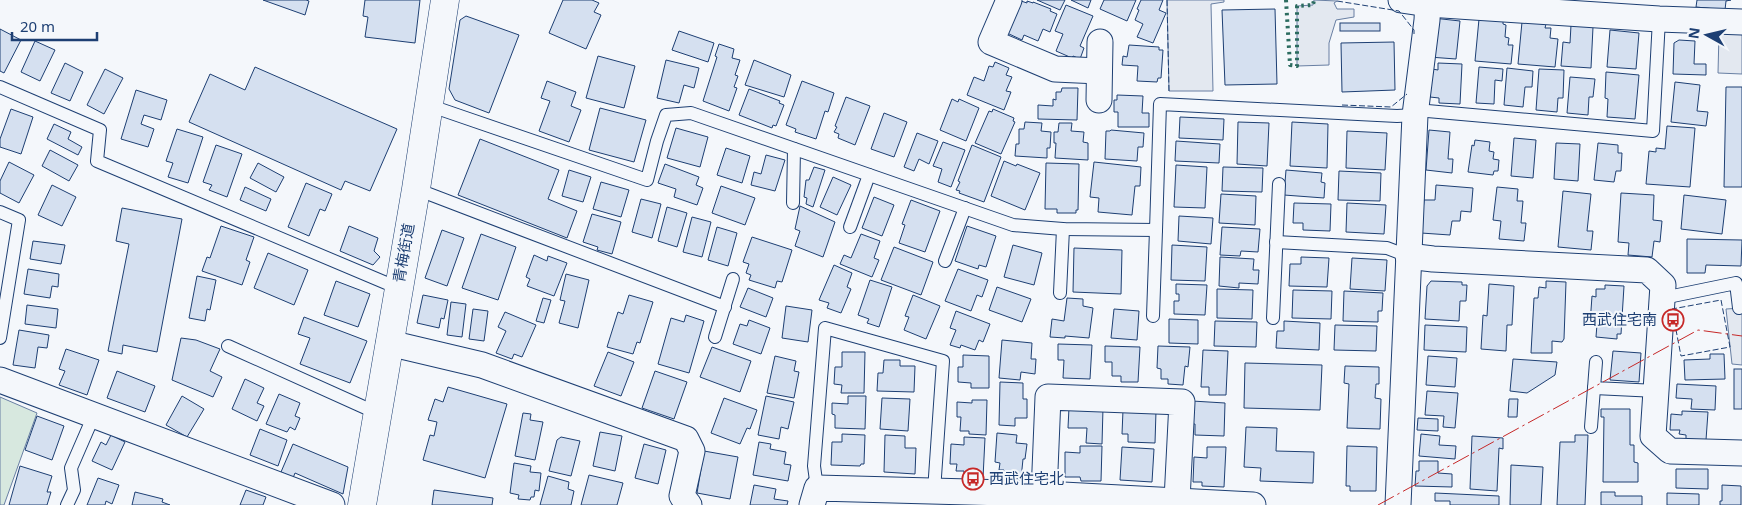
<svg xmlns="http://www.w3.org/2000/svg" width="1742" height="505" font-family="'Noto Sans','Noto Sans JP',sans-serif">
	<rect width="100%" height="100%" fill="#f4f7fb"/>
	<!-- green -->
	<path fill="#d7e8df" stroke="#687fa3" d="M0,397L37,413L4,505H0Z"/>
	<!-- parking -->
	<g fill="#e3e8f0" stroke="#687fa3">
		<path d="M1167,0H1224V2L1211,4L1213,91H1169Z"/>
		<path d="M1314,0L1337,1L1334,3L1337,9H1354V17L1336,20L1329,43V65L1297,66V6L1313,5Z"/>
		<path d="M1719,33L1742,34V74L1718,73Z"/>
		<path d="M1742,308V365L1732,364L1726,309Z"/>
	</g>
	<!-- building -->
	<g fill="#d5e0f0" stroke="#1d3f73">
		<path d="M263,0H306L309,1L305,15Z"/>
		<path d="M365,0H420L415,43L365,37L368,17L363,16Z"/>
		<path d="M563,0H592L599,3L594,12L601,15L586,49L549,33Z"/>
		<path d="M1037,0H1065L1060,10Z"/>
		<path d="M1071,0H1091L1088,8Z"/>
		<path d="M1104,0H1136L1127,21L1100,9Z"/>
		<path d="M1141,0H1163L1159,10L1166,13L1153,43L1137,37L1143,24L1135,20L1139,10L1137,9Z"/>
		<path d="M1697,0H1731L1726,1L1725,10L1696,7Z"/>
		<path d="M1021,1L1027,3V1L1033,3V2L1051,9L1050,11L1057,14L1050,32L1043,29L1038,41L1024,35L1022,40L1007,33Z"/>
		<path d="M1066,5L1093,16L1080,46L1084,48L1080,59L1073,56L1072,58L1056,51L1063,34L1055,31Z"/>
		<path d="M1275,9L1277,84L1225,85L1222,10Z"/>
		<path d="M466,16L519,35L489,113L455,100L449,89L460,20Z"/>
		<path d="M1433,18L1460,21L1456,59L1429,57Z"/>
		<path d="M1479,19L1503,21V24L1506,25L1505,37L1509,38L1508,45H1513L1511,64L1475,61Z"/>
		<path d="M1522,22L1546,24L1545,28H1551L1550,38L1558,39L1555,67L1518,64Z"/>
		<rect x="1340" y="23" width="40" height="8"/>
		<path d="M1571,25L1593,27L1591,68L1561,66L1563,42L1570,43Z"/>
		<path d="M0,29L21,40L4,73L0,71Z"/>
		<path d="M1610,30L1639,33L1636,69L1607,67Z"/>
		<path d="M679,31L714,43L708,62L672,50Z"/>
		<path d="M1679,40L1695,41L1694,64H1706V75L1673,74L1674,43Z"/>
		<path d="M35,41L55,50L40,81L21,72Z"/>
		<path d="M1394,42L1395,90L1342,92L1341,43Z"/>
		<path d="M719,44L734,49L732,58L740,60L735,75L738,76L734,87L737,88L729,111L703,101L717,57L715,56Z"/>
		<path d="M1129,45L1159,47V50H1163L1161,78H1158L1157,82L1137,81L1138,66L1122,65L1123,56L1127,57Z"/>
		<path d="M598,56L635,66L624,108L586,98Z"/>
		<path d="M666,60L699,68L694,88L684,85L679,103L657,98Z"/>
		<path d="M754,60L791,75L784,97L745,85Z"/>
		<path d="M995,62L1009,68L1006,75L1012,77L1006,91L1011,92L1004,110L967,95L974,77L984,81L989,66L993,67Z"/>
		<path d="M65,63L83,72L70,101L51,93Z"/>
		<path d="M1438,63L1462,64L1460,104L1439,103V98L1430,97L1432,69L1438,70Z"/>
		<path d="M255,67L397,129L370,191L345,181L341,190L189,122L210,74L245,90Z"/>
		<path d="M1479,67L1503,69L1502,81L1495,80L1494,104L1476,103Z"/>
		<path d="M1507,68L1533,71L1532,87H1525L1523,107L1504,105Z"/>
		<path d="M105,69L123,78L104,114L87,105Z"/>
		<path d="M1539,69L1564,70L1563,98H1558L1557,112L1536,110Z"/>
		<path d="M1606,72L1639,75L1635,119L1607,117L1608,99L1605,98Z"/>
		<path d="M1570,77L1595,79L1593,97H1589L1588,115L1567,113Z"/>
		<path d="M547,81L576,92L571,106L581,110L569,142L539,131L550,101L541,98Z"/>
		<path d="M802,81L834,93L828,112L825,111L816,139L795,132L796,129L786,125Z"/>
		<path d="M1675,82L1700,85L1697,111L1708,112L1706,126L1671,122Z"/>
		<path d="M1726,87H1742V187H1724Z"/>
		<path d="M1062,88H1078L1077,120L1038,119V105L1053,106V99L1056,100V92H1061Z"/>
		<path d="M749,89L780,101L779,103L784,105L776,126L773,125L772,128L739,115Z"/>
		<path d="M136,90L167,100L161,120L144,115L141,124L154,129L148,147L121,139Z"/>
		<path d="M1117,95L1143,96L1142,113H1149V127H1118V112H1114V100H1117Z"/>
		<path d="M846,97L870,106L855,145L838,138L839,134L834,132L837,127L835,126Z"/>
		<path d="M952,99L958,102L959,99L979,108L966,141L940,130Z"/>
		<path d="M600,108L646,120L634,162L589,150Z"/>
		<path d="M11,109L33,117L21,154L0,147V139Z"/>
		<path d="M993,109L1014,118L1013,121L1015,122L1001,154L975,143L989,111L992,112Z"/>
		<path d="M884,113L907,122L894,157L871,149Z"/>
		<path d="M1180,117L1224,119L1223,140L1179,138Z"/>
		<path d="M1025,122L1042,123L1041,131L1051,132L1050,148H1047V158L1015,156L1016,144H1019V129H1024Z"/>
		<path d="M1238,122L1269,123L1267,166L1237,164Z"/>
		<path d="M1292,122L1328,124L1327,168L1290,166Z"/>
		<path d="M1059,123H1072L1071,131L1084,132L1083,142L1088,143V160L1055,158L1056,143H1054V132H1058Z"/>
		<path d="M54,124L71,132L68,139L82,147L78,155L47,139Z"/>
		<path d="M1667,126L1695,128L1690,187L1646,184L1649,151L1656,152V148L1665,149Z"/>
		<path d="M676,128L708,137L700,167L667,158Z"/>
		<path d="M177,129L203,137L188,183L168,177L173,163L166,161Z"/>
		<path d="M1111,130L1144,133L1143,147H1138L1137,161L1105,159L1106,131H1110Z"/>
		<path d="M1429,130L1450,132L1448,159H1453L1452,173L1426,170Z"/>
		<path d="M1347,131L1387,133L1385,170L1346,168Z"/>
		<path d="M917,133L938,141L929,164L919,159L914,171L904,167Z"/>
		<path d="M1514,138L1536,140L1533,178L1511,176Z"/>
		<path d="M480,139L559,170L548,199L577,211L567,238L458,195Z"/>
		<path d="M1475,140L1490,142L1489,151L1494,152L1493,159L1499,160L1498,171H1494L1493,175L1468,172L1472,145L1474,146Z"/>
		<path d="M1176,141L1220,144L1219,163L1175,161Z"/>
		<path d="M943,142L965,150L951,187L938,182L942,169L933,166Z"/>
		<path d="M1556,143L1580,144L1578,181L1554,179Z"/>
		<path d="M1598,143L1618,145V153H1622L1621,171H1616L1614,182L1594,180Z"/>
		<path d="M216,145L242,154L227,197L209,190L212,185L203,182Z"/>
		<path d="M972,145L1001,157L984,202L959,193L960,191L956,190L960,182L958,181Z"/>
		<path d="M726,148L750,156L742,183L717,175Z"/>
		<path d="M50,150L78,165L69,181L42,166Z"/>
		<path d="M766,155L785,160L775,191L751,185L754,172L761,174Z"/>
		<path d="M1004,161L1016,166L1017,164L1040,173L1025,210L991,196Z"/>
		<path d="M9,162L34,175L19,203L0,193V181Z"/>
		<path d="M1094,162L1141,167L1140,186H1135L1132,215L1098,212L1099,198L1090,197Z"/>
		<path d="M258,163L284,177L276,192L250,178Z"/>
		<path d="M1046,163L1079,164L1078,210H1076V213H1057V209H1045Z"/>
		<path d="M665,164L699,177L696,185L703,188L697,205L674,197L676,189L658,183Z"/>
		<path d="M1176,165L1207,167L1205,208L1174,207Z"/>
		<path d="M814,167L825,170L813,207L806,204L807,198L804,197L806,180H809Z"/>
		<path d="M1223,167L1263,168L1262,192L1222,191Z"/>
		<path d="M569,170L591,177L583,202L562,196Z"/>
		<path d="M1286,170L1322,173L1321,182L1325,183L1324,198L1284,195Z"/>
		<path d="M1339,171L1381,173L1380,201L1338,200Z"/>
		<path d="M833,177L851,185L837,215L820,207Z"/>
		<path d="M601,182L629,190L621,217L593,209Z"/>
		<path d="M306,183L332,194L325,211L320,209L309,236L288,227Z"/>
		<path d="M52,185L76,197L62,226L38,215Z"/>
		<path d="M1436,185L1473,188L1471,212L1461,211L1460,221H1452L1450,235L1421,233L1424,200H1435Z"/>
		<path d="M721,186L755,198L745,225L712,213Z"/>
		<path d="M245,187L271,199L266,211L240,200Z"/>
		<path d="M1497,187L1518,189L1517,201H1523L1521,223H1526L1524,241L1499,239L1501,221L1493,220Z"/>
		<path d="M1563,191L1591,194L1587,231H1593L1591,250L1558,247Z"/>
		<path d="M1621,193L1654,195L1653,220L1662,221L1660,242L1654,241L1652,257L1628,255L1629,243L1618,242Z"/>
		<path d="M1221,194L1256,196L1255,225L1219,223Z"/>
		<path d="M1684,195L1726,200L1722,234L1681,229Z"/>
		<path d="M874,197L894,205L882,236L862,228Z"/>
		<path d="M641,199L661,204L652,238L632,232Z"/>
		<path d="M911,200L940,211L925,252L899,243L905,225L902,224Z"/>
		<path d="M1294,203L1331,204L1330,231L1303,230V223H1293Z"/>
		<path d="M1347,203L1386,205L1384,234L1346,232Z"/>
		<path d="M800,206L835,222L823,257L795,246L800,231L795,229Z"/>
		<path d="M667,207L687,213L677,247L658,241Z"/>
		<path d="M122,208L182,219L157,352L123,345L122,354L108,351L129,244L116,241Z"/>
		<path d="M592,214L621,222L612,254L597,250L598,247L583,242Z"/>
		<path d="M1179,216L1213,218L1211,244L1178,241Z"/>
		<path d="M692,217L711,222L702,257L683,252Z"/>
		<path d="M221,226L254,237L246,260L250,262L242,285L202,271L207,257L210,258Z"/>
		<path d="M349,226L378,238L374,251L380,257L373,265L340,251Z"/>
		<path d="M967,226L996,236L986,267L979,265L978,269L955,261Z"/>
		<path d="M717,227L737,233L728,266L708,260Z"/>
		<path d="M1222,227L1260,229L1258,252L1241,251L1240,256L1220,255Z"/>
		<path d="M442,230L464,238L447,286L425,278Z"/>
		<path d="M481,234L516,247L498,300L462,288Z"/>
		<path d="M861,234L880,241L874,258L879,260L872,277L840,264L844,255L851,258Z"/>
		<path d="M752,237L792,250L782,282L777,281L775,288L749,280L751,275L746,273L749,264L743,262Z"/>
		<path d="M1687,239L1742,240L1741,266L1706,265L1705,273H1687Z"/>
		<path d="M33,241L65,245L61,264L30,259Z"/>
		<path d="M1013,245L1042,253L1034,285L1004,277Z"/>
		<path d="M1172,245L1207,247L1205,281L1171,280Z"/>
		<path d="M894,247L933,262L921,295L881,280Z"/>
		<path d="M1074,248L1122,250L1121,294L1073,292Z"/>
		<path d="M268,253L308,270L294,305L254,288Z"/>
		<path d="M534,255L547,261L548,256L567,263L554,296L527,286L530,279L526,277Z"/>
		<path d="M1220,257L1254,259L1253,270H1259L1258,284L1239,283V288L1219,286Z"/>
		<path d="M1301,257L1329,258L1327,287L1289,286L1290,264H1301Z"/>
		<path d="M1352,258L1387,260L1385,291L1350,289Z"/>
		<path d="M834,265L852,273L847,287L851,289L841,313L827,308L829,303L819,300Z"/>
		<path d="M28,269L59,274L58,287L52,286L50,298L24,294Z"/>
		<path d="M958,269L988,280L982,297L977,295L971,311L945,301Z"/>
		<path d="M566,274L589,280L578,328L559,323L565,301L560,300Z"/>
		<path d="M197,276L216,280L210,310L207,309L205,321L189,318Z"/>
		<path d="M870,280L892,287L879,327L867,323L869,319L858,315Z"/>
		<path d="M336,281L370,294L358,327L324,315Z"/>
		<path d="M1431,281L1462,282V285H1467L1466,301H1460L1459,321L1425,319L1427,286Z"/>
		<path d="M1546,281L1566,282L1564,339L1562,342L1552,341V353H1531L1534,298H1538L1539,287L1546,288Z"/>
		<path d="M1176,284L1207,285L1205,315L1174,314V301H1179V294H1176Z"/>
		<path d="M1489,284L1514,286L1512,325H1507L1506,351L1481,349L1483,315L1487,316Z"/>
		<path d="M1605,285L1624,286L1621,334H1617V339L1596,337L1597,324H1590L1592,296L1596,297V289H1605Z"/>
		<path d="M997,287L1031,299L1022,322L989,310Z"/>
		<path d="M748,288L773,298L766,317L740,307Z"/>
		<path d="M1217,289L1253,290L1252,319L1217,318Z"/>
		<path d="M1293,290L1332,291L1331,319L1292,318Z"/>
		<path d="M1344,291L1383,293L1382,311H1378V322L1343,321Z"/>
		<path d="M423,295L448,300L444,319L441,318L439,328L417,323Z"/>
		<path d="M629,295L653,302L640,343L637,342L633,354L607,347L618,312L623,314Z"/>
		<path d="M913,295L940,306L926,339L904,330L909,317L905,316Z"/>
		<path d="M543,298L551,300L544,323L536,321Z"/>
		<path d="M1067,298L1083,299V306L1093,308L1089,338L1065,336V338L1050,337L1052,319L1064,321Z"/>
		<path d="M451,302L466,304L462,337L447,335Z"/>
		<path d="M27,305L58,309L56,328L25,324Z"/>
		<path d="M786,306L812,310L808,342L782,338Z"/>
		<path d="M473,309L488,311L484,341L469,339Z"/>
		<path d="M1114,309L1139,311L1137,340L1111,338Z"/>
		<path d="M956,311L990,324L983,342L979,340L975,350L961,345L960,348L950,345L956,330L950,328Z"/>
		<path d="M505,312L536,325L522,357L514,354L512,359L496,353L506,331L498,327Z"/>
		<path d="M686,315L704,321L689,373L658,364L671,318L684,322Z"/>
		<path d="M304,317L367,341L350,383L300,364L310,338L298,334Z"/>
		<path d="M1169,319L1198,320V344L1169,343Z"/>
		<path d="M749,320L770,328L761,354L733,344L740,324L747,326Z"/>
		<path d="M1215,321L1257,322L1256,347L1214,346Z"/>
		<path d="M1284,321L1320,323L1319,350L1276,348L1277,331H1284Z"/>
		<path d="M1335,325L1377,326L1376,351L1334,350Z"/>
		<path d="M1425,325L1467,327L1466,352L1424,350Z"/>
		<path d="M19,330L49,335L47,348L38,347L35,368L13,365Z"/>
		<path d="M181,338L196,340L220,349L210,371L222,377L213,397L172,380Z"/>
		<path d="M1002,340L1032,343L1031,359H1036L1035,374L1021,372L1020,380L999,378Z"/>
		<path d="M1058,344L1092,345L1090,379L1063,378L1064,360H1058Z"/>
		<path d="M1105,346L1140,347L1138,382H1121V376H1112V362H1105Z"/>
		<path d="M1158,346L1190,347L1188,367L1185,366L1183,385L1168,384V379H1161V369L1157,368Z"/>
		<path d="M712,347L751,361L740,392L700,377Z"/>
		<path d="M66,349L99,360L87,395L59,385L65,371L59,369Z"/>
		<path d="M1203,350L1228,351L1226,395H1209V387H1201Z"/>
		<path d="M1613,351L1641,353L1639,382L1610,380Z"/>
		<path d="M608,352L634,362L621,396L594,386Z"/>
		<path d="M842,352H865L864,393H841L842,385L834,384L835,367H842Z"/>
		<path d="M1710,354H1724L1725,379L1685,380L1684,360L1710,359Z"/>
		<path d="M963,355L989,356V388H971V383L958,382V367H963Z"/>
		<path d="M775,356L796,361L794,371L799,372L794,398L767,393Z"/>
		<path d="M1428,356L1457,358L1455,387L1426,385Z"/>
		<path d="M1513,359L1557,362L1555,375L1527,393L1510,391Z"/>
		<path d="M884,360H900V366H915L914,392L877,391L878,373H883Z"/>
		<path d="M1245,363L1322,365L1320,410L1244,408Z"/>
		<path d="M1345,366L1379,367V384H1376L1375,398L1381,399L1380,429L1347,428L1349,384L1344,383Z"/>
		<rect x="1734" y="369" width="8" height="40"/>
		<path d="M117,371L155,386L145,412L107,398Z"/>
		<path d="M655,371L687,382L674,419L642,408Z"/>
		<path d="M245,379L264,388L257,403L264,406L257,421L232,409Z"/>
		<path d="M1000,382L1023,383V399H1027V418H1015V426L999,425Z"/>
		<path d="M1677,384L1716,386L1715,410L1691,409L1692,399L1676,398Z"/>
		<path d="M448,387L507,404L485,478L423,460L430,435L434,436L437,422L428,420L435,399L443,402Z"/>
		<path d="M1427,391L1458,393L1455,428L1443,427L1444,416L1425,415Z"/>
		<path d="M279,394L300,403L295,416L300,418L295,430L290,427L287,432L266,424Z"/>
		<path d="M182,396L204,409L187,437L166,425Z"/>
		<path d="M766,396L794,402L788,429L781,427L779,439L758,435Z"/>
		<path d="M848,396H866L865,429L835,428V415L832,414V403L848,404Z"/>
		<path d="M724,398L757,410L750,429L747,428L740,444L711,433Z"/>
		<path d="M882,398L910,399L908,431L880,429Z"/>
		<path d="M1509,399H1518L1517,417H1508Z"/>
		<path d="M972,400H987L986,435L969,434V431H960L961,417H957V402L972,403Z"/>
		<path d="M1192,401L1225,403L1224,436L1195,435V424H1191Z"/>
		<path d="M1069,407L1103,408L1102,444L1086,443L1087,428H1068Z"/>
		<path d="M1601,409H1630V445H1634V462L1638,463V482H1603L1604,417H1601Z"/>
		<path d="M1123,410L1156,411L1155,443L1128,442V434H1122Z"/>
		<path d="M1682,411L1708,412L1706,440L1686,439V435L1679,434L1680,430H1670L1671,414L1682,415Z"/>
		<path d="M523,413L531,414L530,420L543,422L535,460L515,456Z"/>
		<path d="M37,416L64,426L52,460L25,450Z"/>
		<path d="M1418,418L1438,419V431L1417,430Z"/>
		<path d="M1246,427L1277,428L1276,451L1314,452L1313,483L1260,481L1261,468L1244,467Z"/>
		<path d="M260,429L287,440L278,466L250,455Z"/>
		<path d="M600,432L622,436L615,471L593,466Z"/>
		<path d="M997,433L1017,435L1016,443L1027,444L1025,459H1023L1021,479L1003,478L1004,470H999L1000,463L995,462Z"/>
		<path d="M842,434L865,435L864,464H861L860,466L831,465L832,442H842Z"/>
		<path d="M1421,434L1440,436L1439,445L1456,446L1455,459L1419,456Z"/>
		<path d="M111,435L125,442L112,470L92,461L101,442L106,445Z"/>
		<path d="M885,435L905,436V448H916L915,474L884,472Z"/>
		<path d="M1575,435H1588L1585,505H1557L1560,442H1575Z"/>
		<path d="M1472,436L1503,438V449L1499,448L1497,491L1470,489Z"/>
		<path d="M561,437L580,441L571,476L549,471L557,440Z"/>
		<path d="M964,437L985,438L983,478L964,476V471H956L957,464H950L951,444L964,445Z"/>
		<path d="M759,442L771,444L770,449L786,452L784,464L791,465L788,481L753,475Z"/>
		<path d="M293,444L348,467L343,494L295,473L293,478L281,472Z"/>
		<path d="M644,444L666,450L658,484L635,478Z"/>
		<path d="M1080,446H1102L1101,481H1081L1080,477H1065V452L1080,453Z"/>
		<path d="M1347,446L1377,447L1376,491H1350V486H1346Z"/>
		<path d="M1122,447L1154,449L1152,482L1120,480Z"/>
		<path d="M1207,447H1226L1224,487L1202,486V482H1193L1194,457L1207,458Z"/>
		<path d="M704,451L738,457L730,499L697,493Z"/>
		<path d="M1419,461H1438V473L1452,474V487L1415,486L1416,471H1419Z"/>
		<path d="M514,463L531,466L530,472L541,473L539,491L535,490L534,497H531L530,500L518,499L519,495L510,493Z"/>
		<path d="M1511,465L1543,467L1541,505H1510Z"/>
		<path d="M20,466L52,476L47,492H51L47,505H9Z"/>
		<path d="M1676,469H1708V489L1676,488Z"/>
		<path d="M589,475L623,483L617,505H581Z"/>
		<path d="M548,476L569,482L568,489L574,491L571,505H540Z"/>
		<path d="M98,478L119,485L112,504L106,501L105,505H87Z"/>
		<path d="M754,485L776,489L774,499L788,501L787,505H750Z"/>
		<path d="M1722,485L1741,486V505H1720V501H1722Z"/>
		<path d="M246,490L266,497L263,505H240Z"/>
		<path d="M434,490L493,498L492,505H432Z"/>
		<path d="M135,492L163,499L162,502L170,505H132Z"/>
		<path d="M1601,492H1615V496H1642V505H1601Z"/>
		<path d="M1435,493L1499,496V505H1450V501H1435Z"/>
		<path d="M1667,493L1699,494V505H1667Z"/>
	</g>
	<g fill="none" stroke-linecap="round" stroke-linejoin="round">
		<!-- lane casing -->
		<g stroke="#1d3f73" stroke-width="14">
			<g id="lane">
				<path d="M0,87L100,130L97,161L398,288"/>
				<path d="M428,105L647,180L657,141L666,115L691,113L1013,225L1063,229L1156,230L1160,104L1397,116L1415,115"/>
				<path d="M1416,110L1653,131L1659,19"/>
				<path d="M416,189L725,307"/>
				<path d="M793,203L794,149"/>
				<path d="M0,212L19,220L0,338"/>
				<path d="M850,227L869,175"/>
				<path d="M1276,242L1387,248L1408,256"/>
				<path d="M945,261L965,208"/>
				<path d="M1060,293L1063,229"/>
				<path d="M1663,298L1736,283L1739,308"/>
				<path d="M1153,316L1156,230"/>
				<path d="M1273,318L1279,184"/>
				<path d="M715,337L733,279"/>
				<path d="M228,346L377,413"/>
				<path d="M1596,362L1594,388L1657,391"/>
				<path d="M1591,427L1594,388"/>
				<path d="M817,488L814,466L825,328L943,361L934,491"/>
				<path d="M67,505L74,490L71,468L94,415"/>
			</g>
		</g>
		<!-- street casing -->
		<g stroke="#1d3f73" stroke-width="27">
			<g id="street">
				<path d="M1009,0L991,42L1055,69L1099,71"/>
				<path d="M1401,0L1428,4L1659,19L1742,22"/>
				<path d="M1099,100L1100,42"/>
				<path d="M1408,256L1433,259L1647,270L1663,285L1653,436L1670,451L1742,453"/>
				<path d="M389,343L482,365L686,439L692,451L682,496L689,505"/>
				<path d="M0,380L332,505"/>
				<path d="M1044,494L1048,397L1182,402L1177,500"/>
				<path d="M812,505L817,488L1044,494L1253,505"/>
				<path d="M1398,505L1415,115L1427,20L1428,0"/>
			</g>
		</g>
		<!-- primary casing -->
		<g stroke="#1d3f73" stroke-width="29">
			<path id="primary" d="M362,505L416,189L445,0"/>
		</g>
		<!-- lane -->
		<use href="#lane" stroke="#f4f7fb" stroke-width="12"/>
		<!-- street -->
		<use href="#street" stroke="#f4f7fb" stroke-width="25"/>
		<!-- primary -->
		<use href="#primary" stroke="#f4f7fb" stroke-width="28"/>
		<!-- hedge -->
		<path stroke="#2c6c60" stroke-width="4" stroke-dasharray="2.5 4" stroke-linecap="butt" d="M1286,0L1290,65L1297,66V6L1313,5L1314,0"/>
		<!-- fence -->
		<g stroke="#1d3f73" stroke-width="1" stroke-dasharray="6 2.5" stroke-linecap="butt">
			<path d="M1167,0L1169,91"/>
			<path d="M1337,1L1399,11L1414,30V34"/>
			<path d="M1342,105L1391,107L1407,94"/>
			<path d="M1721,300L1730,347L1681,356L1672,309Z"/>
		</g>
		<!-- power -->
		<path stroke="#c62828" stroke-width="1" stroke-dasharray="18 4 2.5 4" stroke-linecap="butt" d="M1378,505L1698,330L1742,336"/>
	</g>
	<!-- icons -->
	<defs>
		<g id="bus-ring" transform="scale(1.125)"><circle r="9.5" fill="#f4f7fb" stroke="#c62828" stroke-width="1.5"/><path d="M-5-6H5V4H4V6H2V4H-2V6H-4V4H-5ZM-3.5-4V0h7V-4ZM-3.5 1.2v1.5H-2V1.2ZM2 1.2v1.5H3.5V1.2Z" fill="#c62828"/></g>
	</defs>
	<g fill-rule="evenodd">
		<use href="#bus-ring" x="1673" y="320"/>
		<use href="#bus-ring" x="973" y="479"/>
	</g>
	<g text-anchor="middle" stroke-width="4" stroke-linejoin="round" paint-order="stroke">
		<!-- street labels -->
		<g font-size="15" fill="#1d3f73" stroke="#f4f7fb">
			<text transform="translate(404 253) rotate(-80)" y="5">青梅街道</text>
		</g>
		<!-- poi labels -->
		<g font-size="15" fill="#1d3f73" stroke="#f4f7fb" text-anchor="end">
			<text x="1657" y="325">西武住宅南</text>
			<text x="989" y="484" text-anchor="start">西武住宅北</text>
		</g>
	</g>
	<!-- north arrow -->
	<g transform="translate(1707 35) rotate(278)" stroke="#f4f7fb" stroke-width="4" paint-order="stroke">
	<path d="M0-4L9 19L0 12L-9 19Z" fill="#1d3f73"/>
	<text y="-8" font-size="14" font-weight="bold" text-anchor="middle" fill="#1d3f73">N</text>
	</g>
	<!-- scale -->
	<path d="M12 32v8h85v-8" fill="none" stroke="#1d3f73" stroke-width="2.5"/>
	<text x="20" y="32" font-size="15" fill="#1d3f73" stroke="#f4f7fb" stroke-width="4" paint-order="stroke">20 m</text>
</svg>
